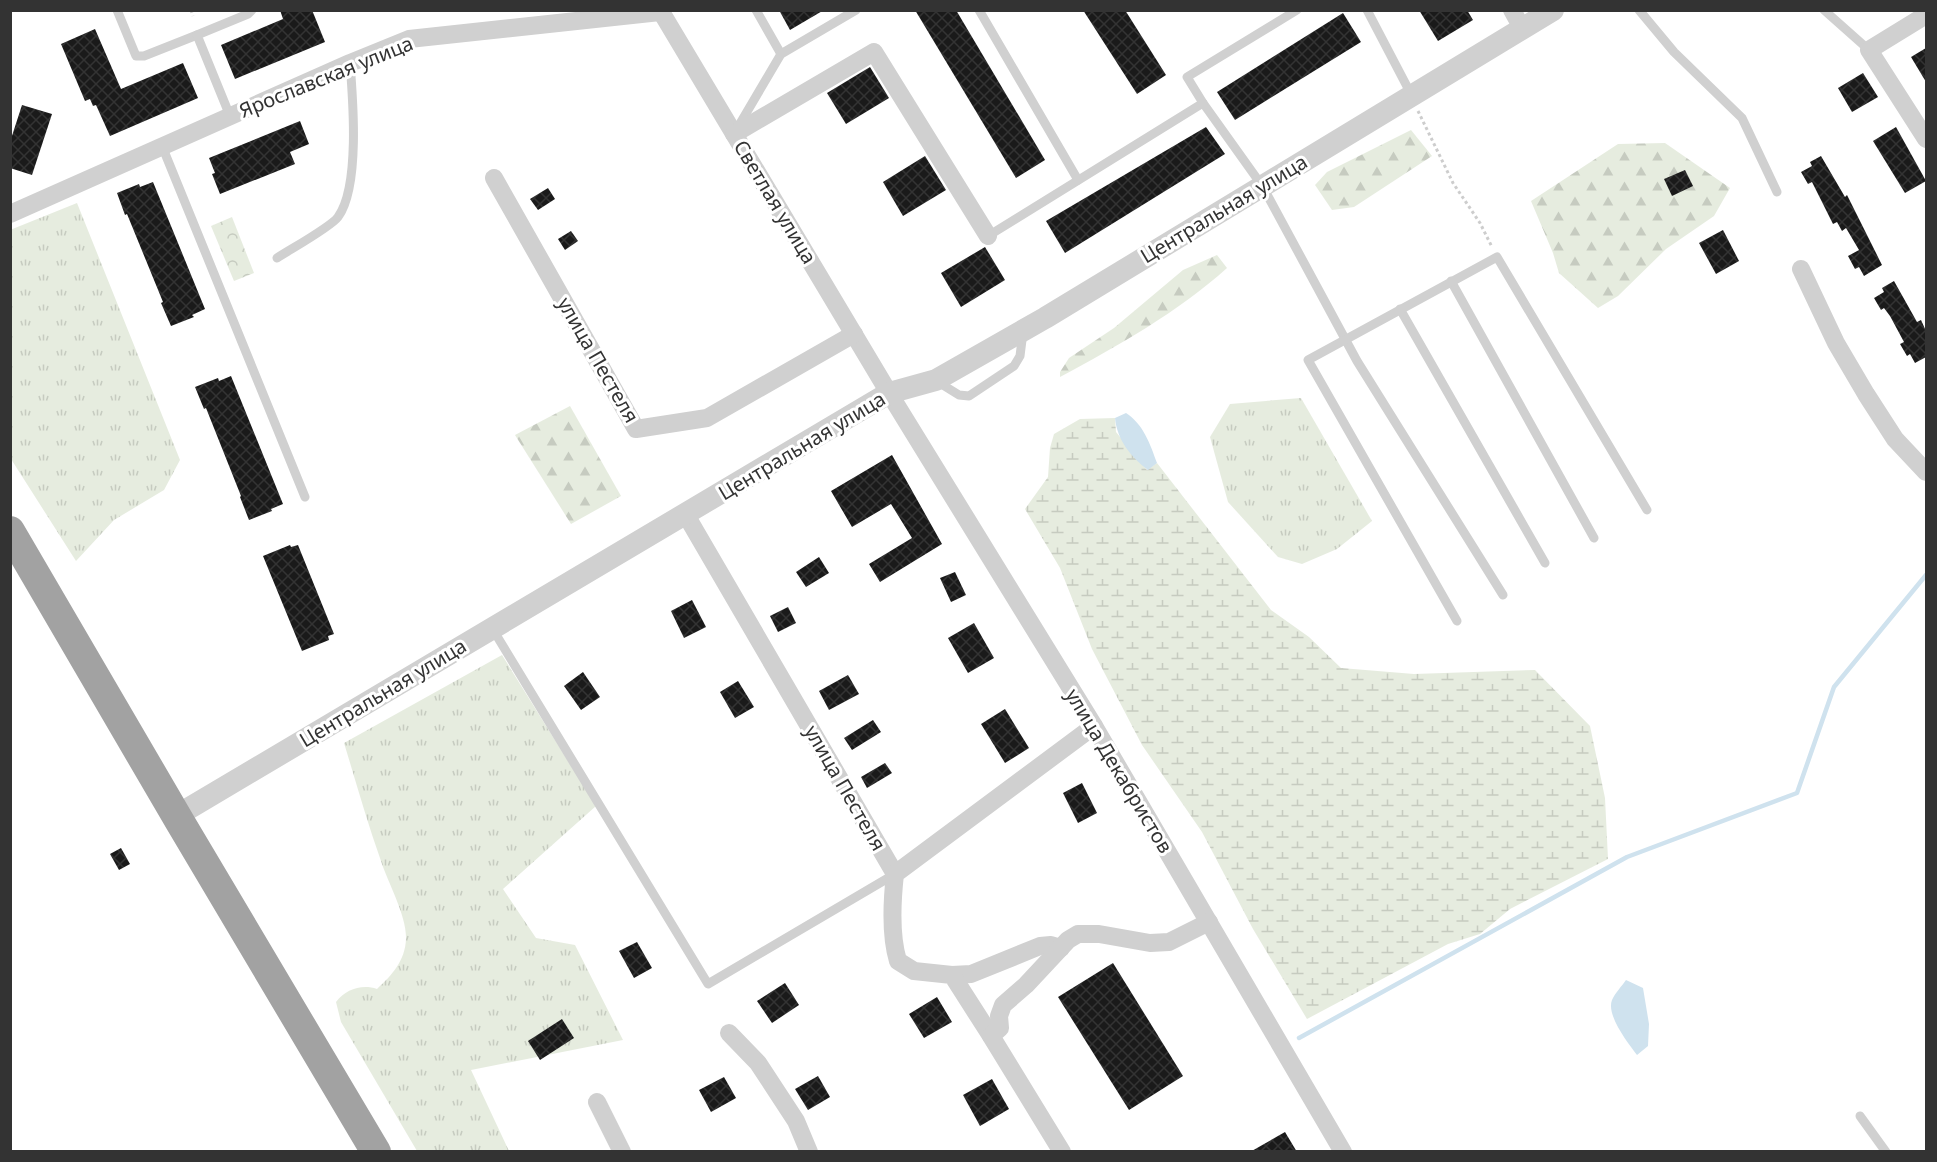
<svg xmlns="http://www.w3.org/2000/svg" width="1937" height="1162" font-family="'Noto Sans',sans-serif">
	<defs>
		<pattern id="grass-tufts" width="24" height="20" patternUnits="userSpaceOnUse" patternTransform="scale(1.5)"><rect width="24" height="20" fill="#e6ecdf"/><path d="M3 7l-1-3M5 7V3M7 7l1-3M15 17l-1-3M17 17v-4M19 17l1-3" fill="none" stroke="#c6cbc0"/></pattern>
		<pattern id="forest-firs" width="22" height="20" patternUnits="userSpaceOnUse" patternTransform="scale(1.5)"><rect width="22" height="20" fill="#e6ecdf"/><path d="M5 1l3.5 6h-7zM16 11l3.5 6h-7z" fill="#c6cbc0"/></pattern>
		<pattern id="wetland-marsh" width="20" height="14" patternUnits="userSpaceOnUse" patternTransform="scale(1.5)"><rect width="20" height="14" fill="#e6ecdf"/><path d="M1 5h8M5 5V1M11 12h8M15 12V8" fill="none" stroke="#c6cbc0"/></pattern>
		<pattern id="park-crowns" width="20" height="18" patternUnits="userSpaceOnUse" patternTransform="scale(1.5)"><rect width="20" height="18" fill="#e6ecdf"/><path d="M2 6a3 3 0 1 1 6 0M12 15a3 3 0 1 1 6 0" fill="none" stroke="#c6cbc0"/></pattern>
		<pattern id="building-cross-hatch" width="8" height="8" patternUnits="userSpaceOnUse" patternTransform="scale(1.5)"><rect width="8" height="8" fill="#1a1a1a"/><path d="M0 0l8 8M0 8l8-8" fill="none" stroke="#333"/></pattern>
	</defs>
	<rect width="100%" height="100%" fill="#fff"/>
	<!-- grass -->
	<g fill="url(#grass-tufts)">
		<path d="M77,203L180,460L164,490L114,520L76,561L11,459L10,230Z"/>
		<path d="M1301,398L1372,521L1337,549L1302,564L1278,557L1228,502L1210,437L1230,404Z"/>
		<path d="M502,655L596,806L503,889L536,938L575,945L623,1040L471,1070L509,1151H417L341,1022L336,1002C346,989 362,984 377,989C392,975 405,961 406,939C407,916 388,883 381,861C367,822 356,782 344,743Z"/>
	</g>
	<!-- forest -->
	<g fill="url(#forest-firs)">
		<path d="M1411,130L1432,156L1354,207L1332,210L1315,185L1327,172Z"/>
		<path d="M1665,143L1730,188L1714,216L1666,249L1618,296L1598,308L1559,273L1553,253L1531,201L1618,144Z"/>
		<path d="M1217,255L1227,268C1178,312 1118,346 1060,377V372L1069,358L1114,328L1183,270Z"/>
		<path d="M570,406L621,496L571,524L515,435Z"/>
	</g>
	<!-- wetland -->
	<path fill="url(#wetland-marsh)" d="M1115,418L1116,432L1147,470L1157,463L1271,610L1309,637L1341,668L1414,674L1535,670L1590,726L1605,798L1608,859L1510,909L1480,934L1448,944L1307,1019L1253,929L1202,832L1142,745L1092,649L1060,568L1025,509L1048,477L1050,448L1054,434L1080,419Z"/>
	<!-- park -->
	<path fill="url(#park-crowns)" d="M232,217L254,273L234,281L211,226Z"/>
	<!-- water -->
	<g fill="#cfe2ee">
		<path d="M1126,413C1144,425 1150,444 1157,463L1148,470C1131,457 1117,440 1115,418Z"/>
		<path d="M1626,980L1643,988L1649,1024L1648,1046L1637,1055C1628,1043 1606,1015 1612,1000C1615,993 1622,986 1626,980Z"/>
	</g>
	<g fill="none" stroke-linecap="round" stroke-linejoin="round">
		<!-- stream -->
		<path stroke="#cfe2ee" stroke-width="4.5" d="M1299,1038L1627,857L1797,793L1834,687L1926,575"/>
	</g>
	<!-- building -->
	<g fill="url(#building-cross-hatch)">
		<path d="M280,10H312L325,42L235,79L221,45L283,19Z"/>
		<path d="M779,10H824L790,30Z"/>
		<path d="M915,10H956L1045,160L1016,178Z"/>
		<path d="M1083,10H1125L1166,75L1137,94Z"/>
		<path d="M1419,10H1467L1473,20L1438,41Z"/>
		<path d="M1343,13L1361,42L1235,120L1217,92Z"/>
		<path d="M95,29L121,89L183,63L198,98L110,136L96,105L93,106L90,99L85,101L61,44Z"/>
		<path d="M1926,48V82L1911,57Z"/>
		<path d="M870,67L889,98L846,124L827,93Z"/>
		<path d="M1863,73L1878,97L1852,112L1838,88Z"/>
		<path d="M22,105L52,114L32,175L10,168V142Z"/>
		<path d="M300,121L309,144L290,152L295,164L220,194L212,174L215,173L209,158Z"/>
		<path d="M1206,127L1225,154L1065,253L1046,221Z"/>
		<path d="M1896,127L1926,181L1905,193L1873,141Z"/>
		<path d="M925,156L946,190L903,216L883,182Z"/>
		<path d="M1821,156L1845,197L1847,195L1882,265L1864,276L1859,267L1855,269L1848,256L1859,250L1846,228L1842,231L1837,222L1833,224L1812,182L1808,184L1801,172L1812,166L1810,162Z"/>
		<path d="M1685,170L1693,186L1672,196L1664,179Z"/>
		<path d="M153,182L205,309L192,315L194,317L171,326L161,303L163,302L127,214L125,215L117,193L139,184L140,187Z"/>
		<path d="M548,188L555,199L538,210L530,199Z"/>
		<path d="M1723,230L1739,261L1716,274L1699,243Z"/>
		<path d="M571,231L578,241L565,250L558,239Z"/>
		<path d="M985,247L1005,280L961,307L941,273Z"/>
		<path d="M1894,281L1917,322L1921,320L1926,331V357L1915,363L1910,354L1907,356L1900,344L1904,342L1890,316L1884,308L1881,310L1874,298L1884,292L1882,288Z"/>
		<path d="M231,376L283,504L271,509L272,511L249,520L240,497L241,496L206,408L204,409L195,387L218,378L219,381Z"/>
		<path d="M892,455L942,544L880,582L869,564L912,538L891,504L852,527L831,491Z"/>
		<path d="M290,545L291,547L298,545L334,634L328,636L329,640L302,651L263,556Z"/>
		<path d="M819,557L829,573L806,587L796,572Z"/>
		<path d="M955,572L966,595L951,602L940,578Z"/>
		<path d="M692,600L706,627L684,638L671,611Z"/>
		<path d="M788,607L796,623L778,632L770,616Z"/>
		<path d="M974,623L994,658L968,673L948,638Z"/>
		<path d="M583,672L600,697L581,710L564,686Z"/>
		<path d="M848,675L859,694L829,710L819,691Z"/>
		<path d="M738,681L754,707L735,718L720,692Z"/>
		<path d="M1005,709L1029,748L1005,763L981,724Z"/>
		<path d="M873,720L881,732L852,750L844,738Z"/>
		<path d="M885,763L892,773L867,788L861,777Z"/>
		<path d="M1082,783L1097,813L1078,823L1063,793Z"/>
		<path d="M121,848L130,864L119,870L110,854Z"/>
		<path d="M637,942L652,968L634,978L619,951Z"/>
		<path d="M1113,963L1183,1076L1129,1110L1058,997Z"/>
		<path d="M785,983L799,1005L772,1023L757,1001Z"/>
		<path d="M937,997L952,1022L924,1038L909,1014Z"/>
		<path d="M562,1019L574,1038L540,1060L528,1041Z"/>
		<path d="M818,1076L830,1097L808,1110L795,1089Z"/>
		<path d="M724,1077L736,1098L711,1112L699,1090Z"/>
		<path d="M992,1079L1009,1109L980,1126L963,1095Z"/>
		<path d="M1285,1132L1297,1152H1250Z"/>
	</g>
	<g fill="none" stroke-linecap="round" stroke-linejoin="round">
		<!-- path -->
		<g stroke="#cdcdcd" stroke-width="3" stroke-dasharray="3 3" stroke-linecap="butt">
			<path d="M191,10L193,16"/>
			<path d="M1418,111L1453,183L1480,223L1492,247"/>
		</g>
		<!-- service -->
		<g stroke="#d0d0d0" stroke-width="9">
			<path d="M117,10L136,56H144L197,35"/>
			<path d="M756,10L781,54"/>
			<path d="M979,10L1078,180"/>
			<path d="M1367,10L1412,96"/>
			<path d="M1639,10L1674,52L1742,118L1777,192"/>
			<path d="M1824,10L1869,50"/>
			<path d="M1203,103L1263,187L1357,361L1503,595"/>
			<path d="M230,116L197,35L248,14L252,10"/>
			<path d="M738,127L781,54L856,10"/>
			<path d="M162,146L305,497"/>
			<path d="M988,236L1203,103L1187,77L1297,10"/>
			<path d="M277,258C289,250 331,227 338,217C360,187 353,100 350,63"/>
			<path d="M1451,281L1594,538"/>
			<path d="M1400,309L1545,563"/>
			<path d="M938,382L959,395L969,396L1014,366L1020,356L1023,332"/>
			<path d="M1457,621L1308,360L1497,257L1647,510"/>
			<path d="M492,628L708,984L895,874"/>
			<path d="M1860,1116L1886,1152"/>
		</g>
		<!-- minor -->
		<g stroke="#d0d0d0" stroke-width="18">
			<path d="M660,10L889,393L1094,726L1343,1152"/>
			<path d="M1512,10L1522,28"/>
			<path d="M1926,15L1869,50L1926,139"/>
			<path d="M734,134L874,52L988,236"/>
			<path d="M494,178L636,429L707,418L854,334"/>
			<path d="M10,214L350,63L409,39L660,12"/>
			<path d="M1801,269L1836,343L1866,394L1895,439L1926,472"/>
			<path d="M686,515L895,874"/>
			<path d="M952,975L971,974L1040,946L1051,945L1061,948"/>
			<path d="M729,1033L758,1063L796,1121L809,1152"/>
			<path d="M991,1036L952,975L914,971L898,961C890,935 892,901 895,874L1094,726"/>
			<path d="M597,1102L622,1152"/>
			<path d="M1062,1152L991,1036L1000,1028L999,1016L1003,1005L1026,985L1068,940L1078,934H1099L1150,943L1169,942L1209,922"/>
		</g>
		<!-- tertiary -->
		<path stroke="#d0d0d0" stroke-width="22" d="M176,816L889,393L936,380L1045,318L1553,10"/>
		<!-- trunk -->
		<path stroke="#a2a2a2" stroke-width="30" d="M10,531L180,822L376,1152"/>
	</g>
	<g text-anchor="middle" stroke-width="6" stroke-linejoin="round" paint-order="stroke">
		<!-- street labels -->
		<g font-size="20" fill="#333" stroke="#fff">
			<text transform="translate(326 77) rotate(-22)" y="7">Ярославская улица</text>
			<text transform="translate(775 202) rotate(59)" y="7">Светлая улица</text>
			<text transform="translate(1224 209) rotate(-31)" y="7">Центральная улица</text>
			<text transform="translate(598 360) rotate(60)" y="7">улица Пестеля</text>
			<text transform="translate(802 446) rotate(-31)" y="7">Центральная улица</text>
			<text transform="translate(383 693) rotate(-31)" y="7">Центральная улица</text>
			<text transform="translate(1119 771) rotate(59)" y="7">улица Декабристов</text>
			<text transform="translate(845 788) rotate(60)" y="7">улица Пестеля</text>
		</g>
	</g>
	<!-- border -->
	<rect width="1937" height="1162" fill="none" stroke="#333333" stroke-width="24"/>
</svg>
